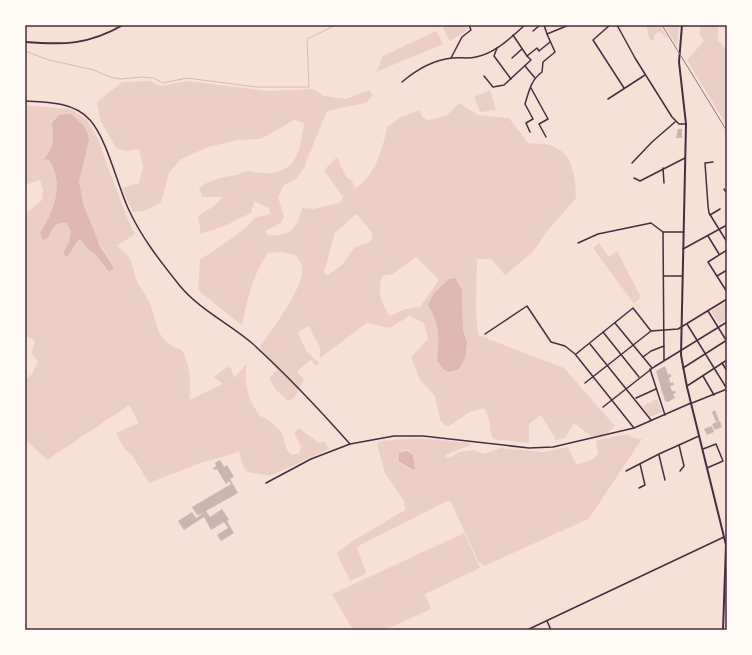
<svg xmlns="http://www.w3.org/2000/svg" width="752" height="655" font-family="Commissioner,sans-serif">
	<rect width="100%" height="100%" fill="#f7e1d7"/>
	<!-- green -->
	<g fill="#ebcfc5" fill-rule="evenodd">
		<path d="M445,25H466L468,28L466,31L450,41L443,28Z"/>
		<path d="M646,25H660L669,40L660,32L654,35V40H650Z"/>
		<path d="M664,25H679L677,46Z"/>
		<path d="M701,25H718V42L721,43L727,51V126L687,60L704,41L699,34Z"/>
		<path d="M436,31L443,44L376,72L383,56Z"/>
		<path d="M150,81L161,86L188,81L267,91L313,89L324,96L346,99L369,90L373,95L366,103L327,111L306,162V165L296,179L284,185L278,197L284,217L281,223L265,231L268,235C290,237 297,228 302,208L314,209L339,203L343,197L324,170L337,157L346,177L352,181L355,188C375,177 383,148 387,127L401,117L420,110L422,117L428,120L446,116L459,103L478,115L509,118L528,143C535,144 546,143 553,146C575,156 575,178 576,198L548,230L533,252L505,275L491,259H477L476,308L478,335L564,368L615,426C610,433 600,437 591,436L574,423L565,438L556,440L541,415L529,424V443L493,439C488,428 492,419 484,408L470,412L449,426H446L440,420L435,396L420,380L411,357L428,339L424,323L409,316L390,328L367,323L320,358V348L309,326L298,332L306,351L319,363L317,366L311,360L297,371L304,380L294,398L288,401L276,390L269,378L277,370L260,347C271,330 305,287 302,267C301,263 298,259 296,255L281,252L268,253C253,274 247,300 242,325L231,317L198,290L200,260C212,251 248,230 254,218L270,214L269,208L254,201L251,213L227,225L201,234L198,217C208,208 213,209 222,197H202L199,188C211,179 222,177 237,175C241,174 244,171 248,171C252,171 256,173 261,173C296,175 300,153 304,123L294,120L261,139L238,140L208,147L181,159L169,173L161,203L143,211L133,212L122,188L139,183L143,167L139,149L126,151L116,148L100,120L97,102L122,82ZM357,214L373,234L371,241L354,248L342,265L328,275L324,273L335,232C346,226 347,220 357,214ZM416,257L439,280L420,307L406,309L390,316C380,301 378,294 382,276L393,274ZM462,290L463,330L467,343L437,360C440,343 438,330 434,314Z"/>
		<path d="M490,90L496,110L480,112L474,97Z"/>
		<path d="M25,105L70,109L86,119L97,137L127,218L135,234L117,246C135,258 130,263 137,281C140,288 145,293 148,300C159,321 153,341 182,350C191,370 191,378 189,400L223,384L214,377L227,367L231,368L234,378L246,364C246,388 246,396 260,416C267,418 280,428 283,436C286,445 284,449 292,455L299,453L301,447L294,433L299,428L319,443L324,441L329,449L270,476L247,472L244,468L239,452L200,463L149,483L132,455L124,448L116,433L139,423L129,405L47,460L25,439V380L32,374L38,361L31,353L35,342L33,339L27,337L25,338V214L42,200L43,190L40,180L25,185ZM52,123L87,149C84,159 79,172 79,182C80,213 99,242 114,268L109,272L94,253L89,250L80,239L74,243L70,254L63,253L69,242L71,231L66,223H59L53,228L47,239L40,233C55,211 65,184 49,160L43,158C55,149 53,137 52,123Z"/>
		<path d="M599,243L609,257L617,251L641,297L634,304L593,248Z"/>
		<path d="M727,301V320L719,324L711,311Z"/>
		<path d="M657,399L662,412L650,417L643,406Z"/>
		<path d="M628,434L634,438L642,439L592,514L588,519L484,566L478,561L451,502L447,501L360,545L357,548L366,572L364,575L350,581L337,554L339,551L356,539L405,510L404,501L385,473L377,444L380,441L419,438L469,443L470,445L446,455L445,457L449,458L459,452L474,450L485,454L500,448L544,452L568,447L576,464H579L594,459L598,453L596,442L597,440ZM404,450H409L413,455L415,469L413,471L397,461L399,453Z"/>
		<path d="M464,533L480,568L425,594L431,609L385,630H353L332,594Z"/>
	</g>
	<!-- water -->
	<g fill="#dcb8b0">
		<path d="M71,114L83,125L87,132L89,140L79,181L83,204L100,246L114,268L109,272L94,253L89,250L80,239C73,244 73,252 66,257L63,253L69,242L71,231L66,223H59L53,228L47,239L43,240L40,233C54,211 65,184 49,160L43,159C55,149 53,137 52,123L59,115Z"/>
		<path d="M455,278L462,290L463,330L467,343L465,358L459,369L449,372L443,369L437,360C440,340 439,321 428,305L434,293L449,279Z"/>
		<path d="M404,451H408L413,455L415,469L413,470L398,461L399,453Z"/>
	</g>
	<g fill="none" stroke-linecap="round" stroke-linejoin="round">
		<!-- stream -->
		<path stroke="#dcb8b0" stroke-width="1" d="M25,51L49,60L94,70L110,77L120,79L142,77L153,78L163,83L187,78L256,87H309L307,39L336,25"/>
	</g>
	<!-- building -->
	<g fill="#ccb4b1">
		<path d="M678,129H682V138H676Z"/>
		<path d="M665,366L668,375L671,374V377L669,378L670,383L673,382L674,385L670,386L672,391H675L676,393L673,394L675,398L668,402L665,401L656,371Z"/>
		<path d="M715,410L719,421L716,422L712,412Z"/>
		<path d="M720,421L722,427L715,430L712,424Z"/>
		<path d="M712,426L714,432L707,435L704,429Z"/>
		<path d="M220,460L224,467L227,465L234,477L230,479L238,493L206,511L210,517L222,509L229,520L227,521L234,533L221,541L217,535L228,528L224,522L211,530L204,517L184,530L178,521L192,512L196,518L202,514L197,515L192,507L231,484L229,481L226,484L217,469L214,470L213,468L216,466L215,463Z"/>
	</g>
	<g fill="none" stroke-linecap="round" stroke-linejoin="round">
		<!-- minor -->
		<g stroke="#4a2c40" stroke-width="1.5">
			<path d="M544,25L547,34"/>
			<path d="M610,25L593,40L624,88"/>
			<path d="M617,25L635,58L672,117L679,124H686"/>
			<path d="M533,31L540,25"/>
			<path d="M513,35L527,56L537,48L539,51L550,42"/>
			<path d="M497,48L494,56L511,79"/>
			<path d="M451,58L462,37L471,30L469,25"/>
			<path d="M512,58L522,49"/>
			<path d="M525,66L535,78"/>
			<path d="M484,76L493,87L504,85L531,60L527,56"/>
			<path d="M402,82C416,70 433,60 452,58C460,57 468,59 476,57C496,53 510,38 525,25"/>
			<path d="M531,88L548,119L539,124L546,137"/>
			<path d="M608,99L645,75"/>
			<path d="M530,132L526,123L533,119L525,104C529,91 531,80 542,72L543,62L555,52L547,34L569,25"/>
			<path d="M713,162L705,163L708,206L709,213L727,242"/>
			<path d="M632,163L652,142L675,122"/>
			<path d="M663,168L664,183"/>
			<path d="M634,178L640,181L685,158"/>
			<path d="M724,189L727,193"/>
			<path d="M710,215L720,209"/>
			<path d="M708,236L719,254"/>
			<path d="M578,243L598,234L651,223L663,232"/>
			<path d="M683,249L727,225"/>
			<path d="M727,250L708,262L727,292"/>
			<path d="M664,276H682"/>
			<path d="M717,276L727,270"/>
			<path d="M708,311L726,340"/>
			<path d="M615,323L652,368"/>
			<path d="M687,324L727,389"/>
			<path d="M603,332L639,377"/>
			<path d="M485,334L527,306L551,342L565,346L575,354L634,428"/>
			<path d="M590,344L651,420"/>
			<path d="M576,354L633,308L651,331"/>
			<path d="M643,357L651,351L664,346"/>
			<path d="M664,360L663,232H683"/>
			<path d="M722,363L727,371"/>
			<path d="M683,368L727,340"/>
			<path d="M650,369L665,415"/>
			<path d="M703,376L714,395"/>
			<path d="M585,383L651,331L678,329L727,299"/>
			<path d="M687,386L727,360"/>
			<path d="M636,398L656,389"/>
			<path d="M692,403L727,389"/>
			<path d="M603,407L654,367L727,322"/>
			<path d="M679,445L684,466L680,471"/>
			<path d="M703,449L716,444L723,461L707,468"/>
			<path d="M659,455L665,480"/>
			<path d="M626,471L659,454L699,436"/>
			<path d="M266,483L311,459L350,444"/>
			<path d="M639,488L645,485L640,464"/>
			<path d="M547,621L551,630"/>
			<path d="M527,630L724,537"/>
		</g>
		<!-- tertiary -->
		<path stroke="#4a2c40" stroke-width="1.5" d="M25,101C47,102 74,102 90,120C107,139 117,184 128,208C141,237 160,261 180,286C200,310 230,324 253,344C287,375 319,409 350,444L394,436H423L529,448L553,447L634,428L691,403"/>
		<!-- secondary -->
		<g stroke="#4a2c40" stroke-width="2">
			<path d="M682,25L679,62L686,124L681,355L687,387L726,545L723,630"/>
			<path d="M25,42C64,45 88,45 123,25"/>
		</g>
		<!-- rail -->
		<path stroke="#8f747c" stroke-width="1" d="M662,25L727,131"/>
	</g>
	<!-- border -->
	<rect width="752" height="655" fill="none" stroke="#fffaf5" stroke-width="52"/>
	<rect x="26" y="26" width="700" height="603" fill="none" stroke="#4a2c40" stroke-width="1.5"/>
</svg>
